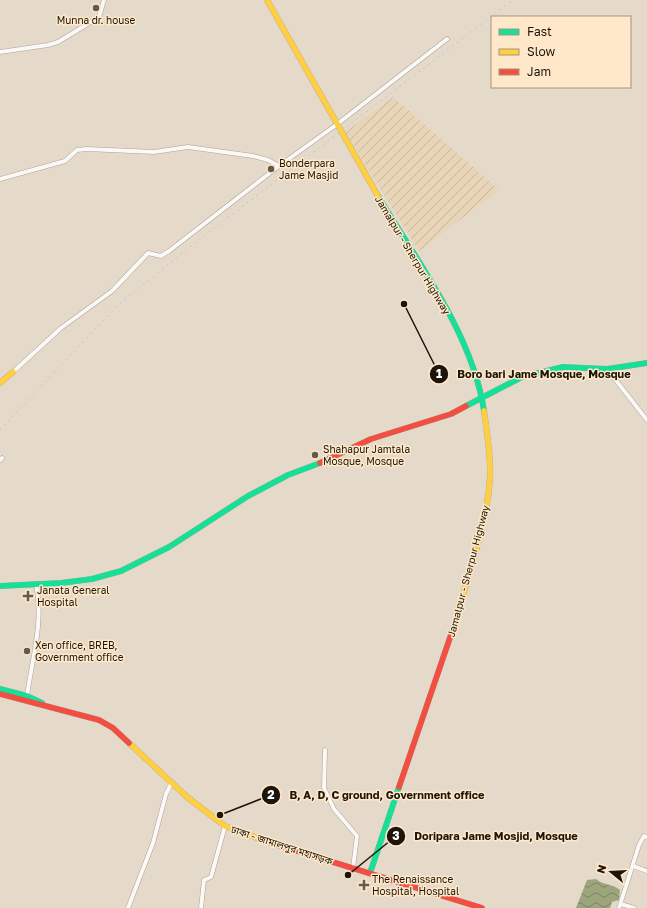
<svg xmlns="http://www.w3.org/2000/svg" width="647" height="908" font-family="'Golos Text','Noto Sans Bengali',sans-serif">
	<defs>
		<pattern id="industrial-furrows" width="10" height="10" patternUnits="userSpaceOnUse"><rect width="10" height="10" fill="#e8d4b7"/><path d="M-1 1l2-2M0 10L10 0M9 11l2-2" fill="none" stroke="#c7b59c"/></pattern>
		<pattern id="water-waves" width="16" height="10" patternUnits="userSpaceOnUse"><rect width="16" height="10" fill="#9da57d"/><path d="M0 5q4-4 8 0t8 0" fill="none" stroke="#7f8565"/></pattern>
	</defs>
	<rect width="100%" height="100%" fill="#e5d9c9"/>
	<!-- industrial -->
	<path fill="url(#industrial-furrows)" d="M393,97L499,190L419,251L345,132Z"/>
	<!-- water -->
	<path fill="url(#water-waves)" d="M596,879C603,885 613,884 620,890L619,900L612,902L610,908H576L587,880Z"/>
	<g fill="none" stroke-linecap="round" stroke-linejoin="round">
		<!-- street casing -->
		<g stroke="#aca396" stroke-width="5">
			<g id="street">
				<path d="M0,52L48,45L58,42L99,17L104,0"/>
				<path d="M0,179L65,161L77,150L87,149L154,152L188,147L253,156L268,160L279,166"/>
				<path d="M607,369L647,420"/>
				<path d="M13,372L61,328L112,291L148,253L161,256L169,251L279,166L336,125L447,39"/>
				<path d="M0,460L2,458"/>
				<path d="M27,696C32,659 44,622 36,584"/>
				<path d="M325,750L324,788L334,809L357,836L353,868"/>
				<path d="M633,866L647,871"/>
				<path d="M621,904L634,908"/>
				<path d="M128,908L153,843L166,794L172,782"/>
				<path d="M201,908L204,880L211,877L225,826"/>
				<path d="M619,908L639,845L644,836L647,837"/>
			</g>
		</g>
		<!-- fast casing -->
		<g stroke="#aca396" stroke-width="6">
			<g id="fast">
				<path d="M378,196C417,261 473,335 484,411"/>
				<path d="M466,406L522,377L563,367L607,369L647,363"/>
				<path d="M0,586L61,583L92,579L121,571L169,547L248,496L288,475L320,463"/>
				<path d="M0,689L27,696L42,703"/>
				<path d="M370,873L399,787"/>
			</g>
		</g>
		<!-- slow casing -->
		<g stroke="#aca396" stroke-width="6">
			<g id="slow">
				<path d="M267,0L378,196"/>
				<path d="M0,383L13,372"/>
				<path d="M456,620C468,574 487,526 490,478C491,456 487,432 484,411"/>
				<path d="M129,743L187,797L225,826L271,843"/>
			</g>
		</g>
		<!-- jam casing -->
		<g stroke="#aca396" stroke-width="6">
			<g id="jam">
				<path d="M320,463L371,439L451,414L466,406"/>
				<path d="M0,694L99,720L113,728L129,743"/>
				<path d="M399,787L456,620"/>
				<path d="M271,843L482,908"/>
			</g>
		</g>
		<!-- street -->
		<use href="#street" stroke="#fbf9f7" stroke-width="4"/>
		<!-- fast -->
		<use href="#fast" stroke="#16e098" stroke-width="5.5"/>
		<!-- slow -->
		<use href="#slow" stroke="#ffcf43" stroke-width="5.5"/>
		<!-- jam -->
		<use href="#jam" stroke="#f24e42" stroke-width="5.5"/>
		<!-- rail -->
		<path stroke="#c7c4c0" stroke-width="1" stroke-dasharray="2 4" stroke-linecap="butt" d="M0,430L117,306L201,238L513,0"/>
	</g>
	<!-- markers -->
	<g fill="#635a4d" stroke="#ffe8c9" stroke-width="1.5">
		<circle cx="96" cy="8" r="4"/>
		<circle cx="271" cy="169" r="4"/>
		<circle cx="315" cy="455" r="4"/>
		<path d="M26 590h4v4h4v4h-4v4h-4v-4h-4v-4h4z"/>
		<circle cx="27" cy="651" r="4"/>
		<path d="M362 879h4v4h4v4h-4v4h-4v-4h-4v-4h4z"/>
	</g>
	<g text-anchor="middle" stroke-width="3" stroke-linejoin="round" paint-order="stroke">
		<!-- poi labels -->
		<g font-size="10" fill="#1d150a" stroke="#ffe8c9" text-anchor="start">
			<text x="96" y="24" text-anchor="middle">Munna dr. house</text>
			<text x="279" y="167">Bonderpara<tspan x="279" dy="12">Jame Masjid</tspan></text>
			<text x="323" y="453">Shahapur Jamtala<tspan x="323" dy="12">Mosque, Mosque</tspan></text>
			<text x="37" y="594">Janata General<tspan x="37" dy="12">Hospital</tspan></text>
			<text x="35" y="649">Xen office, BREB,<tspan x="35" dy="12">Government office</tspan></text>
			<text x="372" y="883">The Renaissance<tspan x="372" dy="12">Hospital, Hospital</tspan></text>
		</g>
		<!-- street labels -->
		<g font-size="10" fill="#1d150a" stroke="#ffe8c9">
			<text transform="translate(413 255) rotate(59)" y="4">Jamalpur - Sherpur Highway</text>
			<text transform="translate(468 571) rotate(-75)" y="4">Jamalpur - Sherpur Highway</text>
			<text transform="translate(282 845) rotate(18)" y="4">ঢাকা - জামালপুর মহাসড়ক</text>
		</g>
	</g>
	<!-- callouts -->
	<path fill="none" stroke="#1d150a" stroke-width="1.5" d="M404 304L439 374M220 815L271 795M348 875L396 836"/>
	<g fill="#1d150a" stroke="#ffe8c9" stroke-width="1.5">
		<circle cx="404" cy="304" r="4"/>
		<circle cx="220" cy="815" r="4"/>
		<circle cx="348" cy="875" r="4"/>
		<circle cx="439" cy="374" r="10"/>
		<circle cx="271" cy="795" r="10"/>
		<circle cx="396" cy="836" r="10"/>
	</g>
	<g font-size="12" text-anchor="middle" font-weight="bold" fill="#fff">
		<text x="439" y="378">1</text>
		<text x="271" y="799">2</text>
		<text x="396" y="840">3</text>
	</g>
	<g font-size="11" text-anchor="middle" font-weight="bold" fill="#1d150a" stroke="#ffe8c9" stroke-width="3" stroke-linejoin="round" paint-order="stroke">
		<text x="544" y="378">Boro bari Jame Mosque, Mosque</text>
		<text x="387" y="799">B, A, D, C ground, Government office</text>
		<text x="496" y="840">Doripara Jame Mosjid, Mosque</text>
	</g>
	<!-- legend -->
	<rect x="491" y="16" width="140" height="72" fill="#ffe8c9" stroke="#a5947d"/>
	<rect x="499" y="29" width="20" height="6" fill="#16e098" stroke="#a5947d"/>
	<text x="527" y="36" font-size="12" fill="#1d150a">Fast</text>
	<rect x="499" y="49" width="20" height="6" fill="#ffcf43" stroke="#a5947d"/>
	<text x="527" y="56" font-size="12" fill="#1d150a">Slow</text>
	<rect x="499" y="69" width="20" height="6" fill="#f24e42" stroke="#a5947d"/>
	<text x="527" y="76" font-size="12" fill="#1d150a">Jam</text>
	<!-- north arrow -->
	<g transform="translate(611 872) rotate(288)" stroke="#ffe8c9" stroke-width="3" paint-order="stroke">
	<path d="M0-3L7 15L0 10L-7 15Z" fill="#1d150a"/>
	<text y="-6" font-size="11" font-weight="bold" text-anchor="middle" fill="#1d150a">N</text>
	</g>
</svg>
